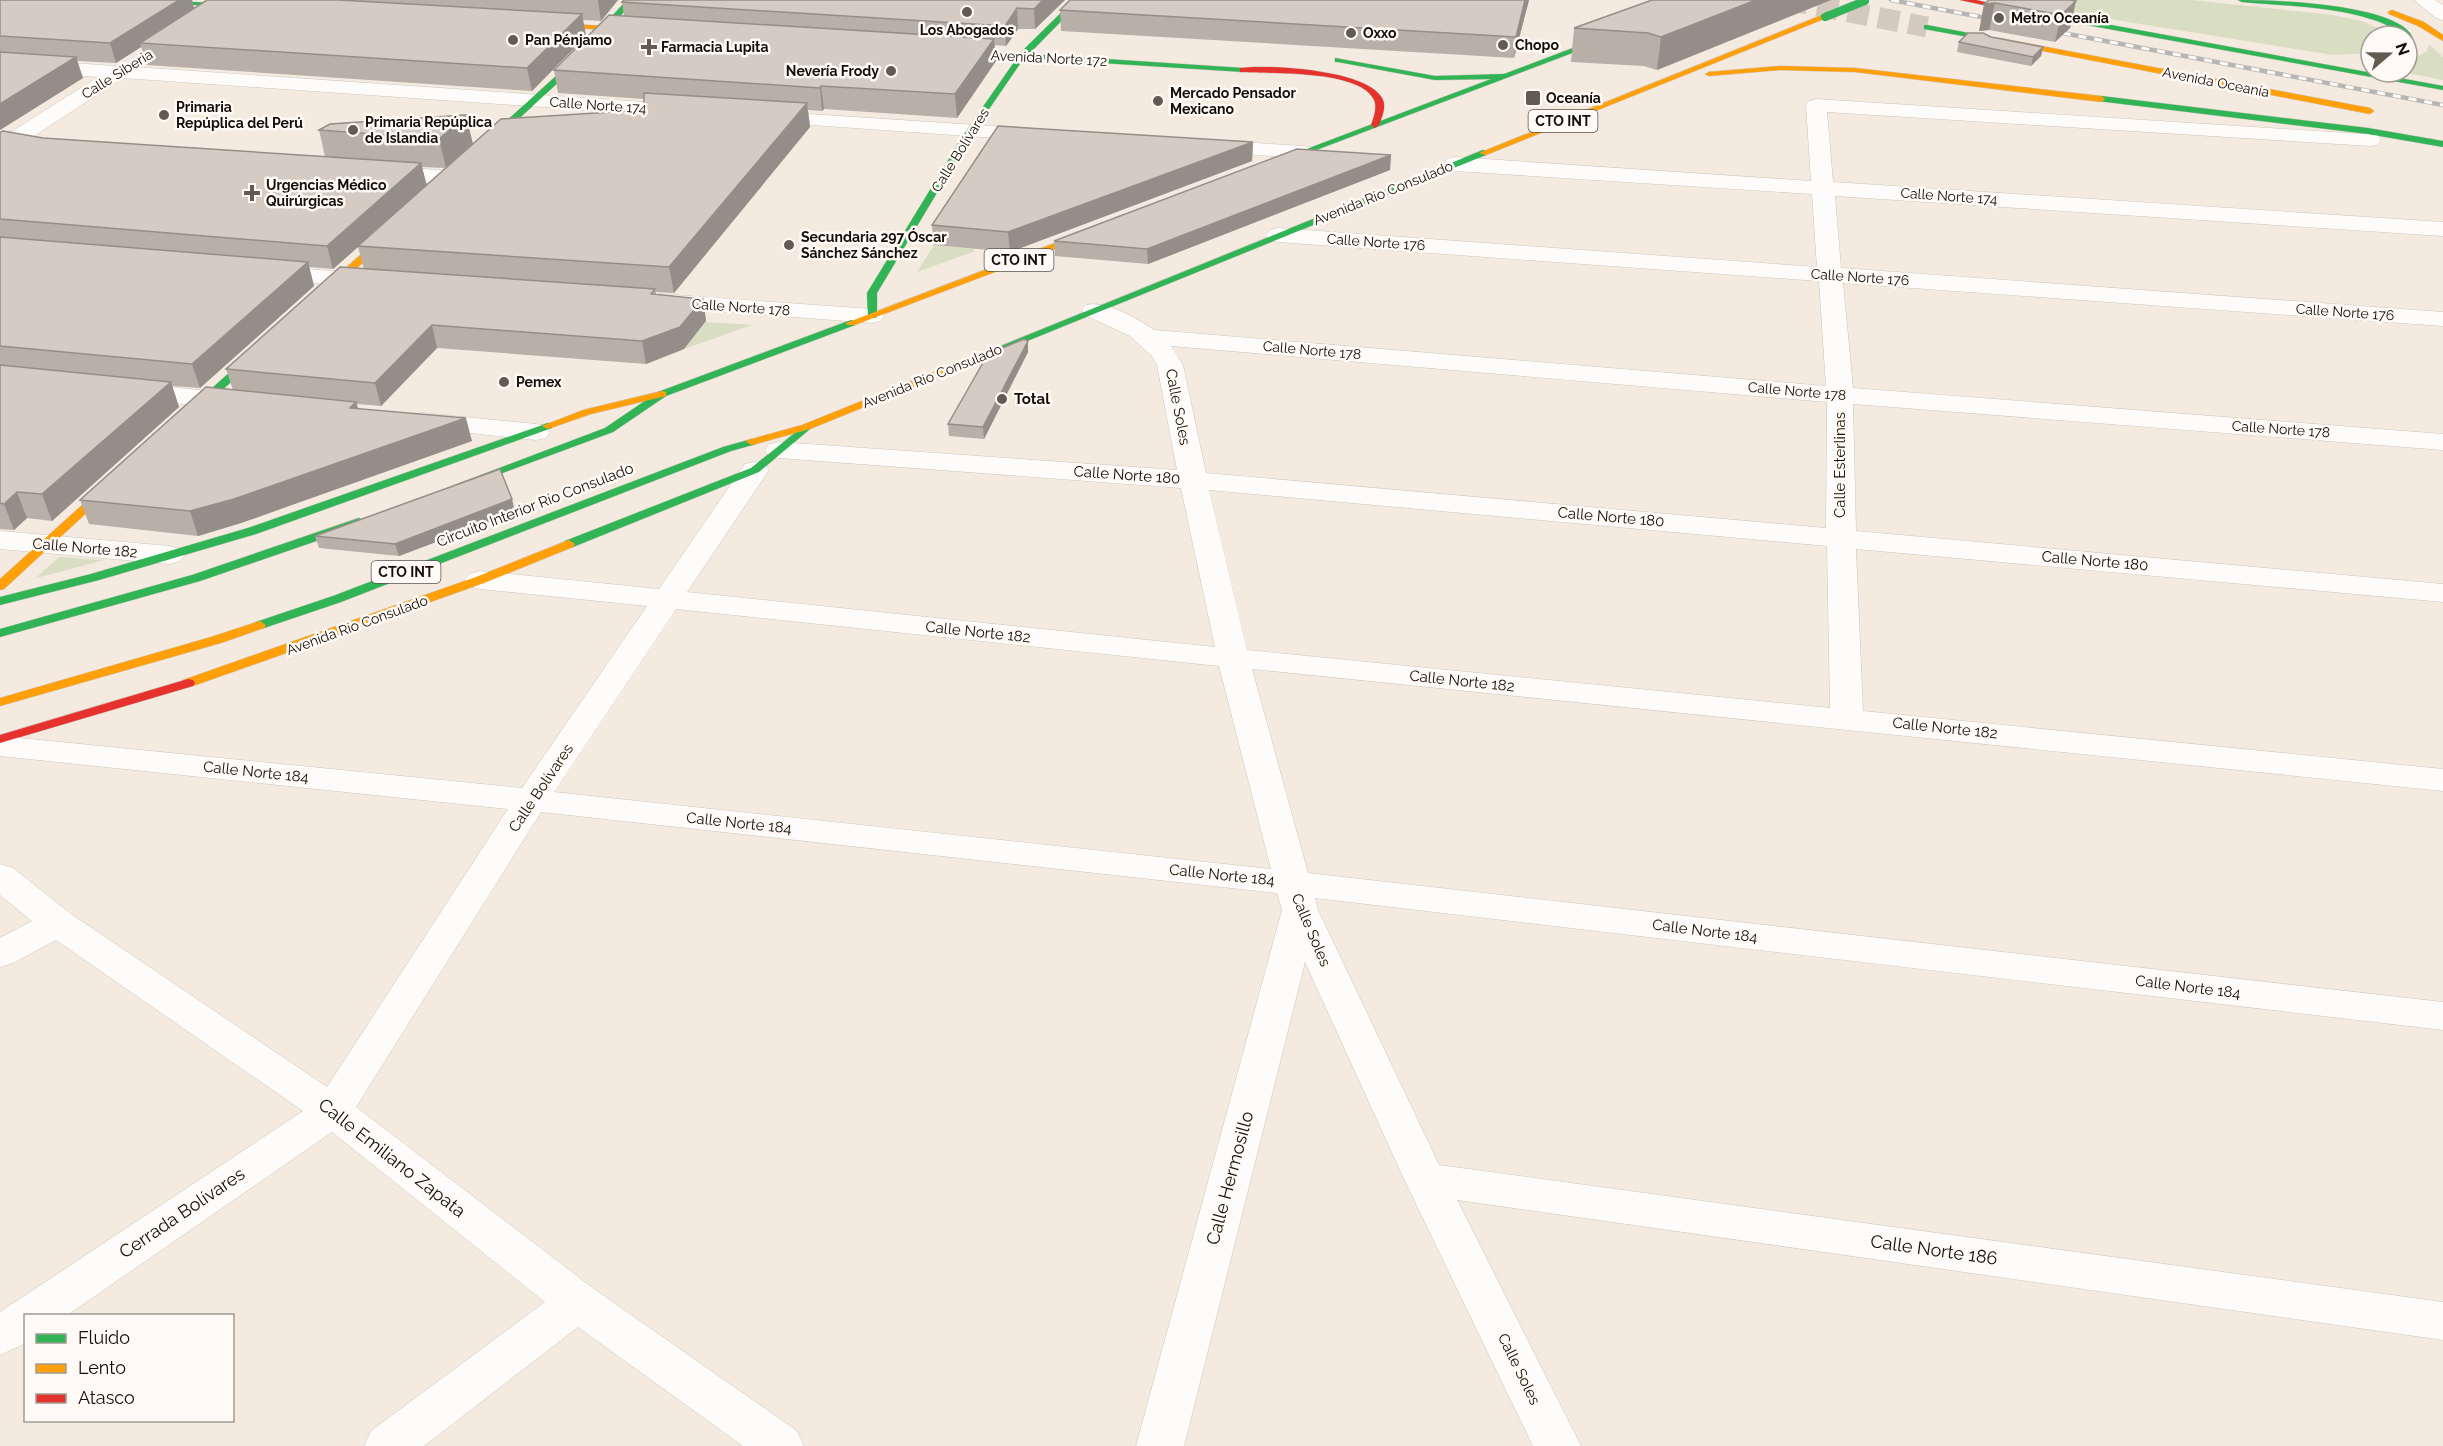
<svg xmlns="http://www.w3.org/2000/svg" width="2443" height="1446" font-family="Raleway,sans-serif">
	<rect width="100%" height="100%" fill="#f4eadf"/>
	<!-- green -->
	<g fill="#d9ddc1">
		<path d="M1992,0H2192L2332,15L2362,21L2378,28L2386,36H2371V53L2333,55Z"/>
		<path d="M2429,44L2443,57V80L2403,72H2407V63L2427,51Z"/>
		<path d="M934,245L973,249L975,251L917,272Z"/>
		<path d="M706,322L752,325L684,349Z"/>
		<path d="M59,557L105,560L36,578Z"/>
	</g>
	<g fill="none" stroke-linecap="round" stroke-linejoin="round">
		<!-- highway-tunnel -->
		<path stroke="#d3c9be" stroke-width="21" stroke-dasharray="21 10" stroke-linecap="butt" d="M1787,0L1927,27"/>
		<!-- street casing -->
		<g stroke="#cec5bc" stroke-width="1">
			<g id="street">
				<path d="M2414,0H2435L2443,5V20L2436,18Z"/>
				<path d="M0,58L115,66L125,62L132,64L134,67L688,105L695,107L698,111L695,115L688,117L123,78L8,153L0,154V139L98,77L0,70Z"/>
				<path d="M1816,99L2378,135L2381,140L2378,145L2370,146L1827,112L1833,182L2443,222V236L1835,196L1841,268L2443,312V326L1843,283L1853,388L2443,434V450L1853,404L1856,531L2443,584V602L1856,549L1863,711L2443,769V791L1252,669L1308,873L2443,1002V1030L1315,898L1318,910L1439,1165L2443,1302V1340L1457,1200L1581,1446H1533L1404,1179L1305,962L1184,1446H1136L1282,910L1277,893L541,812L356,1107L594,1289L797,1431L804,1446H743L578,1327L424,1446H364L371,1431L545,1302L332,1132L66,1316H26V1343L0,1355V1312L303,1111L56,940L13,963L0,967V938L32,921L0,895V864L13,868L71,914L327,1087L508,809L0,756V736L522,788L647,606L480,589L469,586L465,580L469,574L480,571L659,589L745,464L755,462L765,464L769,470L687,592L1215,647L1181,488L779,458L769,456L765,450L769,444L779,442L1177,470L1157,365L1152,356L1130,336L1085,315L1082,310L1085,305C1106,300 1137,318 1154,330L1826,386L1819,281L1278,242L1270,240L1266,235L1270,230L1278,228L1817,267L1812,194L1455,171L1447,169L1444,164L1447,159L1455,157L1811,181L1806,105L1809,101ZM1171,346L1827,402L1826,528L1206,473L1183,365ZM1209,490L1827,546L1830,708L1247,650ZM676,609L1219,666L1271,869L554,792Z"/>
				<path d="M763,111L1038,129L1045,131L1049,135L1045,139L1038,141L756,121L753,117L756,113Z"/>
				<path d="M1206,140L1303,146L1311,147L1314,152L1311,157L1303,158L1198,151L1195,146L1198,141Z"/>
				<path d="M379,165L449,171L457,173L460,178L457,183L449,185L371,177L368,172L371,167Z"/>
				<path d="M268,266L372,274L381,276L384,281L381,286L372,288L260,278L256,273L260,268Z"/>
				<path d="M660,294L872,309L881,311L884,316L881,321L872,323L651,306L648,301L651,296Z"/>
				<path d="M130,383L237,394L246,396L250,402L246,408L237,410L121,397L117,391L121,385Z"/>
				<path d="M423,413L536,424L546,426L550,432L546,438L536,440L413,427L410,421L413,415Z"/>
				<path d="M0,531L170,546L180,549L185,555L180,561L170,564L0,549Z"/>
			</g>
		</g>
		<!-- fast casing -->
		<g stroke="#cec5bc" stroke-width="1">
			<g id="fast">
				<path d="M141,0L245,4L249,6L245,8L145,2Z"/>
				<path d="M627,0H635L563,78L486,149H480V145L557,75Z"/>
				<path d="M1074,0H1082L1029,54L1243,68L1247,70L1243,72L1024,58L974,131L877,293V316L876,318H868L867,293L966,131L1017,58L949,53L945,51L949,49L1020,53Z"/>
				<path d="M2238,0C2275,0 2387,4 2410,33C2413,37 2414,42 2415,46L2407,53V36C2396,32 2386,23 2374,20C2332,6 2285,6 2242,2Z"/>
				<path d="M2029,10L2443,86V90L2026,14L2025,12Z"/>
				<path d="M1927,25L1974,34L1978,36L1974,38L1924,29V25Z"/>
				<path d="M1610,34L1617,36L1269,168L1262,166L1491,79L1435,80L1338,62H1335V58L1435,76L1504,74Z"/>
				<path d="M2101,96L2368,128L2443,141V147L2368,134L2098,101L2097,99Z"/>
				<path d="M1483,150L1486,151V155L1000,352H992L991,350Z"/>
				<path d="M851,320L855,321V325L666,396L613,432L462,488H454L452,486L605,428L658,392Z"/>
				<path d="M263,345L268,348L267,350L190,419H182V415L259,346Z"/>
				<path d="M548,423L552,424V428L256,534L99,580L0,605V597L91,574L248,528Z"/>
				<path d="M806,424L812,427L810,429L759,472L573,547L569,548L563,544L565,541L751,468Z"/>
				<path d="M752,439L756,440V444L731,451L341,602L264,628L260,629L254,625L256,622L333,596L723,447Z"/>
				<path d="M359,518L365,522L363,525L200,581L0,637V629L192,575Z"/>
			</g>
		</g>
		<!-- slow casing -->
		<g stroke="#cec5bc" stroke-width="1">
			<g id="slow">
				<path d="M2392,10L2424,22L2443,35V41L2418,26L2389,14L2388,12Z"/>
				<path d="M1822,15L1829,17L1486,155L1479,153Z"/>
				<path d="M536,22L640,28L644,30L640,32L539,26L535,24Z"/>
				<path d="M1999,38L2370,108L2374,111L2370,114L1996,42V38Z"/>
				<path d="M1780,66L1855,68L2101,96L2105,99L2101,102L1855,72L1780,70L1709,76L1705,74L1709,72Z"/>
				<path d="M391,227L399,229L324,299H316V295Z"/>
				<path d="M1097,227L1102,230L1100,232L855,325H847L846,323Z"/>
				<path d="M996,347L1001,350L1000,352L810,429L752,445L746,442L748,440L802,425Z"/>
				<path d="M662,391L666,392V396L591,414L548,429L542,426L583,410Z"/>
				<path d="M116,477L120,478V482L4,589L0,590V579L112,478Z"/>
				<path d="M569,540L575,544L573,547L484,583L193,686L188,687L181,683L183,680L476,577Z"/>
				<path d="M260,621L266,625L264,628L221,643L0,706V698L211,637Z"/>
			</g>
		</g>
		<!-- jam casing -->
		<g stroke="#cec5bc" stroke-width="1">
			<g id="jam">
				<path d="M1960,0H1976L2011,8L2007,10Z"/>
				<path d="M1240,68C1269,64 1367,70 1382,98C1387,106 1382,117 1379,125L1375,128L1371,125C1374,117 1378,106 1373,98C1356,70 1273,74 1243,72H1240Z"/>
				<path d="M188,679L193,680L195,683L193,686L0,743V735Z"/>
			</g>
		</g>
		<!-- street -->
		<use href="#street" fill="#fdfcfa" fill-rule="evenodd"/>
		<!-- fast -->
		<use href="#fast" fill="#30b455" fill-rule="evenodd"/>
		<!-- slow -->
		<use href="#slow" fill="#ff9f0a" fill-rule="evenodd"/>
		<!-- jam -->
		<use href="#jam" fill="#e5322d" fill-rule="evenodd"/>
		<!-- rail casing -->
		<g stroke="#b8b6b4" stroke-width="4.5">
			<g id="rail">
				<path d="M1891,0L1997,20"/>
				<path d="M2047,30L2443,105"/>
			</g>
		</g>
		<!-- rail -->
		<use href="#rail" stroke="#fffaf5" stroke-width="3" stroke-dasharray="8" stroke-linecap="butt"/>
		<!-- fast-bridge casing -->
		<g stroke="#cec5bc" stroke-width="9" stroke-linecap="butt">
			<path id="fast-bridge" d="M1825,17L1865,1"/>
		</g>
		<!-- fast-bridge -->
		<use href="#fast-bridge" stroke="#30b455" stroke-width="8"/>
	</g>
	<!-- wall -->
	<g fill="#b7afa8" fill-rule="evenodd">
		<path d="M0,0H192L194,8L207,0H618L601,21L583,20L586,36L532,91L147,65L141,47L116,63L77,61L83,78L0,130Z"/>
		<path d="M624,0H1065L1035,29H1018L1006,46L995,45L996,61L957,118L824,109L822,111L808,110L810,127L674,293L656,292V294L703,299L706,321L684,349L646,364L437,348L381,406L357,404L358,409L472,441L241,523L198,536L89,524L80,500L233,390L226,369L364,269L358,247L333,269L309,267L314,286L200,388L172,386L179,407L52,521L27,518L14,530L0,529V132L43,138L325,157L319,130L466,115L472,144L644,110V99L558,93L554,70L624,16L622,2ZM422,167L445,168L426,185Z"/>
		<path d="M1070,0H1529L1514,58L1061,31L1060,10Z"/>
		<path d="M1652,0H1831L1657,70L1644,66L1571,62L1574,28Z"/>
		<path d="M1989,0L2076,1L2070,28L2055,42L1989,30L1979,31Z"/>
		<path d="M1991,37L2043,47L2041,56L2031,66L1957,52L1959,42Z"/>
		<path d="M1253,142L1252,161L1010,252L934,245L932,225Z"/>
		<path d="M1391,155L1390,170L1148,264L1055,256L1054,241Z"/>
		<path d="M1028,352L984,439L949,436L948,424Z"/>
		<path d="M515,512L399,556L319,548L315,536Z"/>
	</g>
	<!-- shaded-wall -->
	<g fill="#958e88">
		<path d="M179,0H192L195,13L140,43L141,47L116,63L110,43Z"/>
		<path d="M598,0H618L601,21L598,1Z"/>
		<path d="M1043,0H1065L1035,29L1034,9Z"/>
		<path d="M1525,0H1529L1514,58L1516,37Z"/>
		<path d="M1756,0H1831L1657,70L1661,37Z"/>
		<path d="M2076,1L2070,28L2055,42L2061,15Z"/>
		<path d="M1995,3L1989,30L1979,31L1984,4Z"/>
		<path d="M1017,8L1018,29L1006,46L1005,26Z"/>
		<path d="M582,14L586,36L532,91L527,68Z"/>
		<path d="M994,39L996,61L957,118L955,94Z"/>
		<path d="M2043,47L2041,56L2031,66L2033,57Z"/>
		<path d="M76,57L83,78L0,130V104Z"/>
		<path d="M821,86L824,109L822,111L820,88Z"/>
		<path d="M807,103L810,127L674,293L669,267Z"/>
		<path d="M466,115L473,144L446,168L439,139Z"/>
		<path d="M1253,142L1252,161L1010,252L1008,232Z"/>
		<path d="M1391,155L1390,170L1148,264L1147,249Z"/>
		<path d="M421,163L427,186L333,269L327,246Z"/>
		<path d="M308,262L314,286L200,388L192,364Z"/>
		<path d="M703,299L706,321L684,349L646,364L642,341Z"/>
		<path d="M432,325L437,348L381,406L375,383Z"/>
		<path d="M1028,341V352L984,439L983,427Z"/>
		<path d="M171,382L179,407L52,521L42,494Z"/>
		<path d="M356,402L363,425L350,408Z"/>
		<path d="M466,418L472,441L241,523L198,536L190,511Z"/>
		<path d="M17,492L27,518L14,530L4,504Z"/>
		<path d="M512,499L515,512L399,556L395,544Z"/>
	</g>
	<!-- building -->
	<g fill="#d5cbc3" stroke="#958e88" stroke-width="1.5">
		<path d="M0,0H179L110,43L0,36Z"/>
		<path d="M207,0H339L582,14L527,68L140,43Z"/>
		<path d="M624,0H1043L1034,9L1017,8L1005,26L622,2Z"/>
		<path d="M1070,0H1525L1516,37L1060,10Z"/>
		<path d="M1652,0H1756L1661,37L1648,33L1574,28Z"/>
		<path d="M1989,0H2070L2076,1L2061,15L1995,3L1984,4Z"/>
		<path d="M609,15L994,39L955,94L821,86L820,88L554,70Z"/>
		<path d="M1968,33H1983L1991,37L2043,47L2033,57L1959,42Z"/>
		<path d="M0,52L76,57L0,104Z"/>
		<path d="M644,93L807,103L669,267L358,246L501,119L644,110Z"/>
		<path d="M466,115L439,139L319,130L330,124Z"/>
		<path d="M998,126L1253,142L1008,232L932,225Z"/>
		<path d="M3,131L43,138L421,163L327,246L0,219V132Z"/>
		<path d="M1297,149L1391,155L1147,249L1054,241Z"/>
		<path d="M0,237L308,262L192,364L0,346Z"/>
		<path d="M340,267L655,289L651,294L703,299L680,327L642,341L432,325L375,383L226,369Z"/>
		<path d="M1024,339L1028,341L983,427L948,424L988,354Z"/>
		<path d="M0,365L171,382L42,494L17,492L4,504L0,503Z"/>
		<path d="M206,387L356,402L350,408L466,418L234,499L190,511L80,500Z"/>
		<path d="M500,469L512,499L395,544L315,536Z"/>
	</g>
	<!-- markers -->
	<g fill="#635a52" stroke="#fffaf5" stroke-width="2">
		<circle cx="967" cy="12" r="6"/>
		<circle cx="1999" cy="18" r="6"/>
		<circle cx="1351" cy="33" r="6"/>
		<circle cx="513" cy="40" r="6"/>
		<circle cx="1503" cy="45" r="6"/>
		<path d="M646 38h6v6h6v6h-6v6h-6v-6h-6v-6h6z"/>
		<circle cx="891" cy="71" r="6"/>
		<rect x="1525" y="90" width="16" height="16" rx="3"/>
		<circle cx="1158" cy="101" r="6"/>
		<circle cx="164" cy="115" r="6"/>
		<circle cx="353" cy="130" r="6"/>
		<path d="M249 184h6v6h6v6h-6v6h-6v-6h-6v-6h6z"/>
		<circle cx="789" cy="245" r="6"/>
		<circle cx="504" cy="382" r="6"/>
		<circle cx="1002" cy="399" r="6"/>
	</g>
	<g text-anchor="middle" stroke-width="5" stroke-linejoin="round" paint-order="stroke">
		<!-- far-poi labels -->
		<g font-size="14" font-weight="bold" fill="#150d06" stroke="#fffaf5" text-anchor="start">
			<text x="2011" y="23">Metro Oceanía</text>
			<text x="967" y="35" text-anchor="middle">Los Abogados</text>
			<text x="1363" y="38">Oxxo</text>
			<text x="525" y="45">Pan Pénjamo</text>
			<text x="1515" y="50">Chopo</text>
			<text x="661" y="52">Farmacia Lupita</text>
			<text x="879" y="76" text-anchor="end">Nevería Frody</text>
			<text x="1170" y="98">Mercado Pensador<tspan x="1170" dy="16">Mexicano</tspan></text>
			<text x="1546" y="103">Oceanía</text>
			<text x="176" y="112">Primaria<tspan x="176" dy="16">Repúplica del Perú</tspan></text>
			<text x="365" y="127">Primaria Repúplica<tspan x="365" dy="16">de Islandia</tspan></text>
			<text x="266" y="190">Urgencias Médico<tspan x="266" dy="16">Quirúrgicas</tspan></text>
			<text x="801" y="242">Secundaria 297 Óscar<tspan x="801" dy="16">Sánchez Sánchez</tspan></text>
			<text x="516" y="387">Pemex</text>
		</g>
		<!-- far-street labels -->
		<g font-size="14" fill="#150d06" stroke="#fffaf5">
			<text transform="translate(1049 58) rotate(3)" y="5">Avenida Norte 172</text>
			<text transform="translate(117 74) rotate(-32)" y="5">Calle Siberia</text>
			<text transform="translate(2216 82) rotate(11)" y="5">Avenida Oceanía</text>
			<text transform="translate(598 105) rotate(4)" y="5">Calle Norte 174</text>
			<text transform="translate(960 150) rotate(-58)" y="5">Calle Bolívares</text>
			<text transform="translate(1383 193) rotate(-22)" y="5">Avenida Río Consulado</text>
			<text transform="translate(1949 196) rotate(4)" y="5">Calle Norte 174</text>
			<text transform="translate(1376 242) rotate(4)" y="5">Calle Norte 176</text>
			<text transform="translate(1860 277) rotate(4)" y="5">Calle Norte 176</text>
			<text transform="translate(741 307) rotate(4)" y="5">Calle Norte 178</text>
			<text transform="translate(2345 312) rotate(4)" y="5">Calle Norte 176</text>
			<text transform="translate(1312 350) rotate(5)" y="5">Calle Norte 178</text>
			<text transform="translate(932 376) rotate(-22)" y="5">Avenida Río Consulado</text>
			<text transform="translate(1797 391) rotate(5)" y="5">Calle Norte 178</text>
			<text transform="translate(2281 429) rotate(4)" y="5">Calle Norte 178</text>
			<text transform="translate(357 625) rotate(-20)" y="5">Avenida Río Consulado</text>
		</g>
		<!-- shield labels -->
		<g fill="#fffaf5" stroke="#5b544e" stroke-width="1.5">
			<rect x="1528.5" y="110" width="69" height="22" rx="4.5"/>
			<rect x="984.5" y="249" width="69" height="22" rx="4.5"/>
			<rect x="371.5" y="561" width="69" height="22" rx="4.5"/>
		</g>
		<g font-size="14" font-weight="bold" fill="#150d06">
			<text x="1563" y="126">CTO INT</text>
			<text x="1019" y="265">CTO INT</text>
			<text x="406" y="577">CTO INT</text>
		</g>
		<!-- poi labels -->
		<g font-size="15" font-weight="bold" fill="#150d06" stroke="#fffaf5" text-anchor="start">
			<text x="1014" y="404">Total</text>
		</g>
		<!-- street labels -->
		<g font-size="15" fill="#150d06" stroke="#fffaf5">
			<text transform="translate(1178 407) rotate(79)" y="5">Calle Soles</text>
			<text transform="translate(1840 465) rotate(-90)" y="5">Calle Esterlinas</text>
			<text transform="translate(1127 475) rotate(4)" y="5">Calle Norte 180</text>
			<text transform="translate(535 505) rotate(-21)" y="5">Circuito Interior Río Consulado</text>
			<text transform="translate(1611 517) rotate(5)" y="5">Calle Norte 180</text>
			<text transform="translate(85 548) rotate(5)" y="5">Calle Norte 182</text>
			<text transform="translate(2095 561) rotate(5)" y="5">Calle Norte 180</text>
			<text transform="translate(978 632) rotate(6)" y="5">Calle Norte 182</text>
			<text transform="translate(1462 681) rotate(6)" y="5">Calle Norte 182</text>
			<text transform="translate(1945 728) rotate(6)" y="5">Calle Norte 182</text>
			<text transform="translate(256 772) rotate(6)" y="5">Calle Norte 184</text>
			<text transform="translate(541 788) rotate(-56)" y="5">Calle Bolívares</text>
			<text transform="translate(739 823) rotate(6)" y="5">Calle Norte 184</text>
			<text transform="translate(1222 875) rotate(6)" y="5">Calle Norte 184</text>
			<text transform="translate(1311 930) rotate(67)" y="5">Calle Soles</text>
			<text transform="translate(1705 931) rotate(7)" y="5">Calle Norte 184</text>
			<text transform="translate(2188 987) rotate(7)" y="5">Calle Norte 184</text>
			<text transform="translate(1519 1369) rotate(64)" y="5">Calle Soles</text>
		</g>
		<!-- near-street labels -->
		<g font-size="18" fill="#150d06" stroke="#fffaf5">
			<text transform="translate(392 1158) rotate(38)" y="6">Calle Emiliano Zapata</text>
			<text transform="translate(1230 1178) rotate(-75)" y="6">Calle Hermosillo</text>
			<text transform="translate(182 1213) rotate(-34)" y="6">Cerrada Bolívares</text>
			<text transform="translate(1934 1250) rotate(8)" y="6">Calle Norte 186</text>
		</g>
	</g>
	<!-- legend -->
	<rect x="24" y="1314" width="210" height="108" fill="#fffaf5" stroke="#a19b95" stroke-width="1.5"/>
	<rect x="36" y="1334" width="30" height="9" fill="#30b455" stroke="#a19b95" stroke-width="1.5"/>
	<text x="78" y="1344" font-size="18" fill="#150d06">Fluido</text>
	<rect x="36" y="1364" width="30" height="9" fill="#ff9f0a" stroke="#a19b95" stroke-width="1.5"/>
	<text x="78" y="1374" font-size="18" fill="#150d06">Lento</text>
	<rect x="36" y="1394" width="30" height="9" fill="#e5322d" stroke="#a19b95" stroke-width="1.5"/>
	<text x="78" y="1404" font-size="18" fill="#150d06">Atasco</text>
	<!-- north arrow -->
	<g transform="translate(2389 54) rotate(70)"><circle r="28" fill="#fffaf5" stroke="#a19b95" stroke-width="1.5"/>
	<path d="M0-4.5L10 22L0 15L-10 22Z" fill="#635a52"/>
	<text y="-9" font-size="16" font-weight="bold" text-anchor="middle" fill="#150d06">N</text>
	</g>
</svg>
